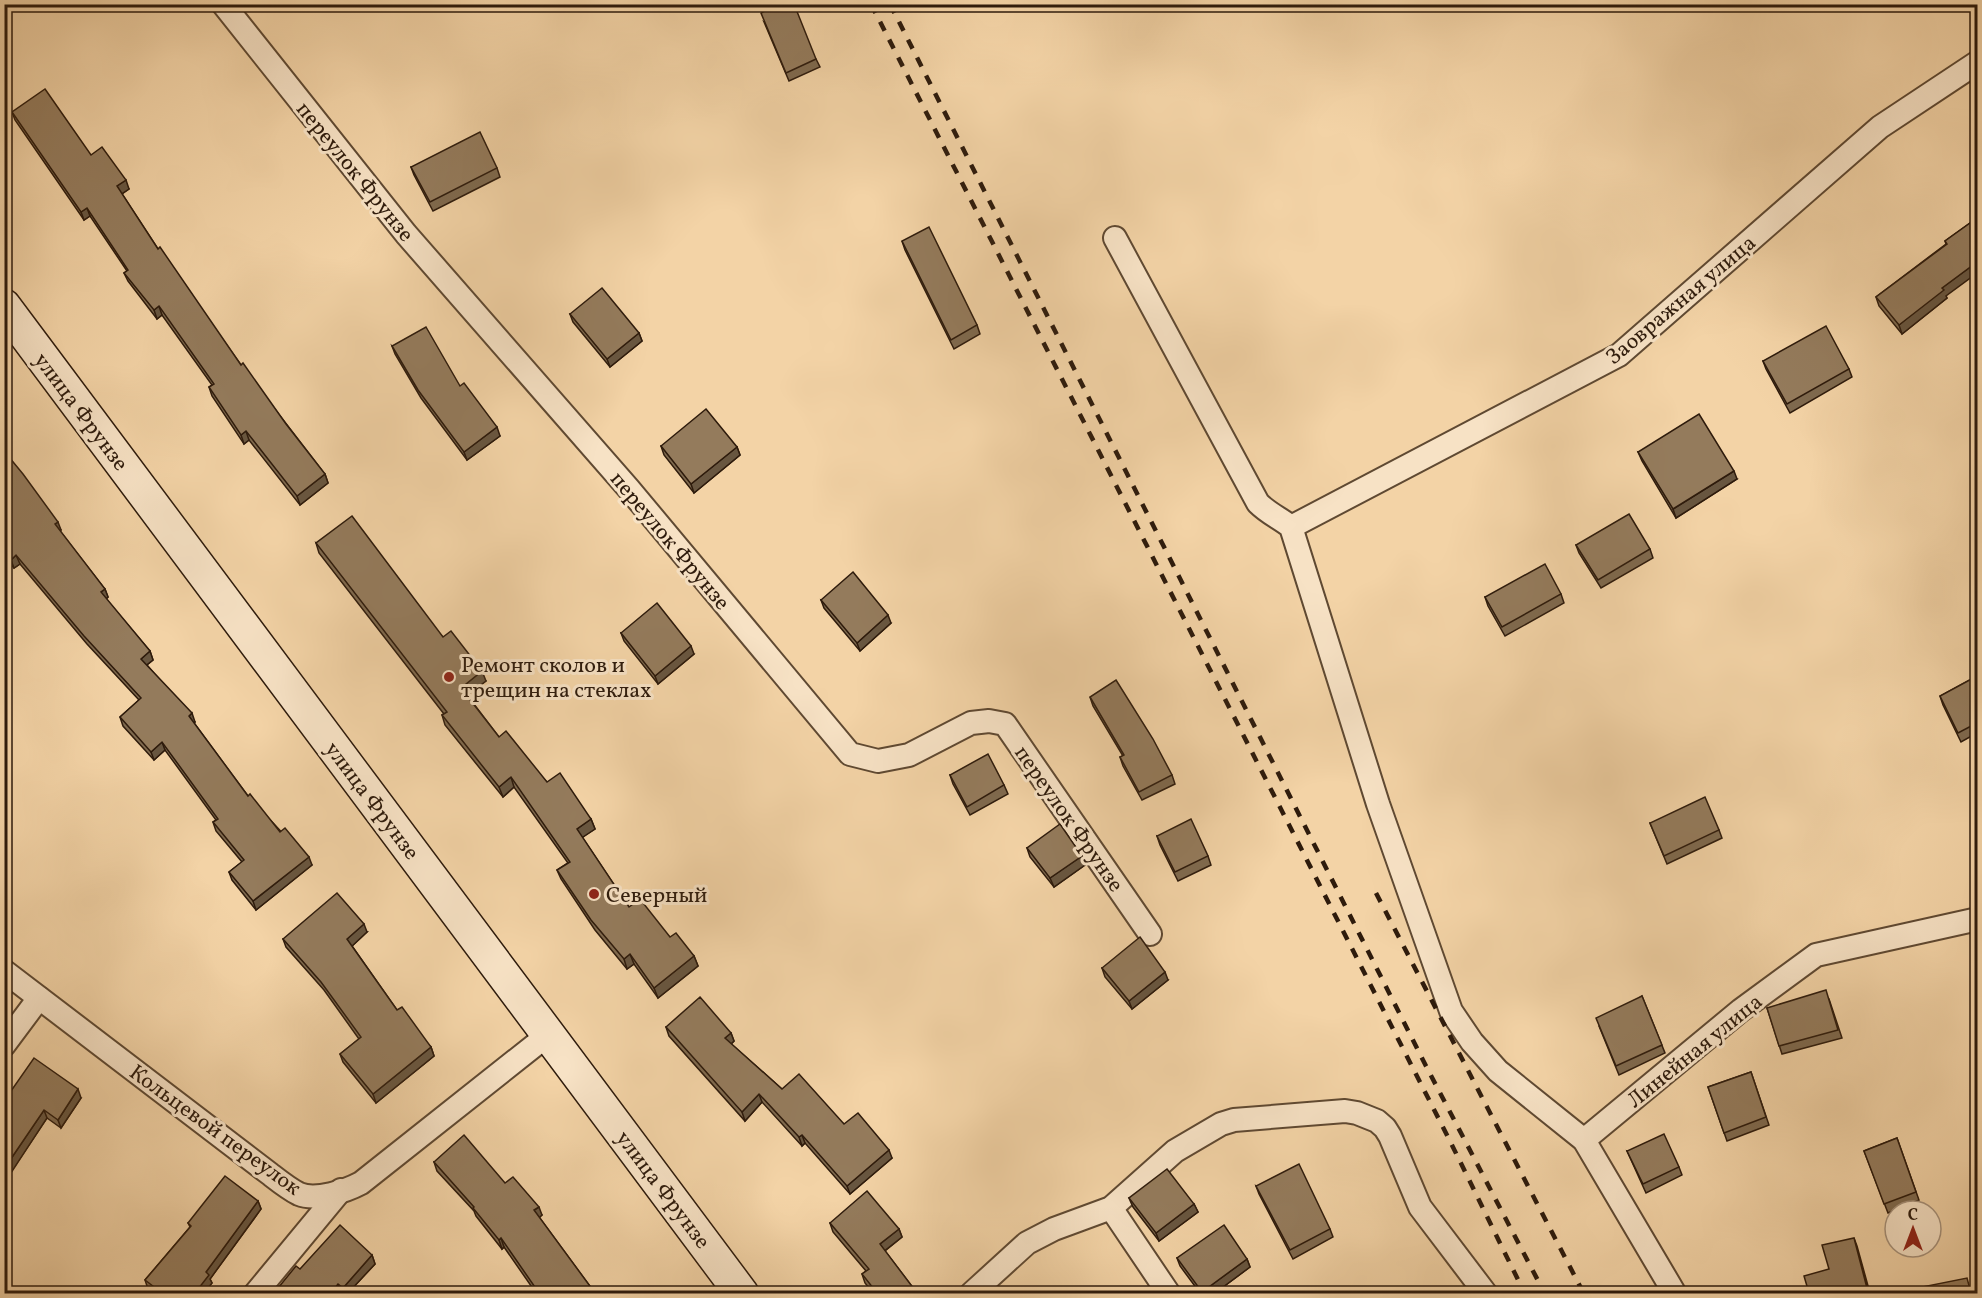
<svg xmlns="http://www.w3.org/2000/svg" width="1982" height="1298" font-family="Vollkorn,serif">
	<rect width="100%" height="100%" fill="#f3d3a6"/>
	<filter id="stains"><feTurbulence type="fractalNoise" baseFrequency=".00333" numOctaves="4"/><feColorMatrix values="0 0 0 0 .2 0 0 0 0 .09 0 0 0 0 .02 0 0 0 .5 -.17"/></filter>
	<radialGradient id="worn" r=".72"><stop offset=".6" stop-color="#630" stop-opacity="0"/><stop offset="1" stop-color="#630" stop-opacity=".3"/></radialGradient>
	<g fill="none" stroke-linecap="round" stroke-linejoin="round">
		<!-- street casing -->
		<g stroke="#5f4932" stroke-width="26">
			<g id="street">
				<path d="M223,4L406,234L629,489L850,754L878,761L909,755L971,723L989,721L1005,724L1150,934"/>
				<path d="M1115,238L1258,503C1269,514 1280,518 1291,527L1378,804L1451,1011L1472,1042L1498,1071L1584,1140L1675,1294"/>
				<path d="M1291,527L1619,355L1880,127L1978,62"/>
				<path d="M4,971L270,1174C279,1181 289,1189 299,1194C316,1201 346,1191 361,1183L549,1034"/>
				<path d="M4,1045L39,998"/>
				<path d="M1584,1140L1741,1010L1816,955L1978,919"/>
				<path d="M1111,1208L1169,1294"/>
				<path d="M255,1294L341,1190"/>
				<path d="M971,1294L1027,1243L1054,1229L1111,1208L1175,1151L1221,1124L1234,1120L1345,1111L1357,1113L1377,1121L1385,1128L1390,1136L1420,1207L1486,1294"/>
			</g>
		</g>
		<!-- secondary casing -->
		<g stroke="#2e1b0c" stroke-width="36">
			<path id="secondary" d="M4,306L742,1294"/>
		</g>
		<!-- street -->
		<use href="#street" stroke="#f7e2c5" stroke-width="22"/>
		<!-- secondary -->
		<use href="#secondary" stroke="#f7e2c5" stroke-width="33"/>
		<!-- rail -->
		<g stroke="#2e1b0c" stroke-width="4.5" stroke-dasharray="10 10" stroke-linecap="butt">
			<path d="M871,4L1450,1141L1525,1294"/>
			<path d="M890,4L1426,1066L1545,1294"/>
			<path d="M1376,893L1584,1294"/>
		</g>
	</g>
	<!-- wall -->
	<g fill="#7f6a4f" stroke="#2e1b0c" stroke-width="1.5">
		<path d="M764,22L816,59L820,67L789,81Z"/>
		<path d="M12,112L91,155L129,189L122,194L158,249L241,365L325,474L328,483L300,505L249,440L244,444L212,396L209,387L212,385L162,315L157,319L128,281L124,273L127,271L90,216L84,220L15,120Z"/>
		<path d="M411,167L497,168L500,177L433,211L414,175Z"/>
		<path d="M1977,218L1946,296L1947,298L1902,334L1879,306L1876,297L1946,244L1945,241Z"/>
		<path d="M902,241L977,325L980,334L954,349L905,250Z"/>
		<path d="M570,314L639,333L642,341L610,367L573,322Z"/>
		<path d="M392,346L500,436L467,460L421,398L395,354Z"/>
		<path d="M1763,361L1849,369L1852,377L1790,413L1766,369Z"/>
		<path d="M661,446L737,447L740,455L694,493L664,455Z"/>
		<path d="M4,451L61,530L60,531L105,589L108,597L106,599L150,651L153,660L147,665L195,722L194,723L248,796L312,865L256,910L232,880L229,872L242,862L216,831L213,822L216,820L165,750L154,760L123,726L120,717L139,700L87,644L20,564L14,568L4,556Z"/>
		<path d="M1638,452L1737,479L1676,518L1642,461Z"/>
		<path d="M316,543L443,637L486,681L467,695L499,737L547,782L591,819L595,829L582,837L629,907L670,937L694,956L698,966L658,998L634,964L627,969L595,930L561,879L557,870L568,863L514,787L503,797L445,725L442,715L444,714L319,553Z"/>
		<path d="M1576,545L1650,549L1653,558L1601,588L1579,553Z"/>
		<path d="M1561,594L1564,603L1505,636L1488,606L1485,597Z"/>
		<path d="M821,600L891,623L860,651L824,608Z"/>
		<path d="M621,633L694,654L658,684L624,641Z"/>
		<path d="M1977,676V733L1961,742L1943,705L1940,696Z"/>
		<path d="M1090,697L1172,775L1175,784L1142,800L1123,766L1120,757L1123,756L1093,706Z"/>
		<path d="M950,775L1004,785L1008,794L970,815L953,784Z"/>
		<path d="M1650,823L1719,830L1722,838L1667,864Z"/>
		<path d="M1157,836L1208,856L1211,865L1178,881L1160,845Z"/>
		<path d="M1027,848L1085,865L1054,887L1030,857Z"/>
		<path d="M367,932L352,946L397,1010L431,1047L434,1056L376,1103L343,1062L340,1054L359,1039L324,990L286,947L283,939Z"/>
		<path d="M1102,968L1168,980L1132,1009L1105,977Z"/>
		<path d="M1642,996L1665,1053L1619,1075L1599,1026Z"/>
		<path d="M1829,999L1842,1038L1782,1054L1767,1008Z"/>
		<path d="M666,1027L731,1033L734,1041L731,1044L782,1089L844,1124L892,1158L850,1194L805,1143L802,1146L762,1102L745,1121L669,1036Z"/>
		<path d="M1751,1072L1769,1125L1727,1141L1708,1087Z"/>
		<path d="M81,1098L61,1128L47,1118L4,1182V1101Z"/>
		<path d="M1897,1138L1919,1200L1888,1213L1864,1151Z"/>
		<path d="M1627,1151L1679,1167L1682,1175L1646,1193Z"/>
		<path d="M434,1162L505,1183L542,1215L539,1217L595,1293H536L504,1247L502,1249L476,1216L474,1211L437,1171Z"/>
		<path d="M1256,1186L1330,1229L1333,1237L1293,1259L1259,1194Z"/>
		<path d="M1129,1198L1194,1204L1198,1212L1159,1241L1133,1207Z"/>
		<path d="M258,1201L261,1209L210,1279L212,1283L204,1293H154L148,1289L145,1280L190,1227L188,1223Z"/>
		<path d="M830,1223L899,1229L902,1237L885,1251L914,1289L916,1293H873L865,1283L862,1274L866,1271L833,1232Z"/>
		<path d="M372,1255L375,1264L348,1293H343L342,1292L274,1293L300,1269Z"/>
		<path d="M1177,1258L1247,1259L1250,1267L1215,1293H1200L1180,1266Z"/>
	</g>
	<!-- shaded-wall -->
	<g fill="#685640" stroke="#2e1b0c" stroke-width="1.5">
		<path d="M126,180L129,189L120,195L117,186Z"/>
		<path d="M87,208L90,216L84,220L81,212Z"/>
		<path d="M1977,262V273L1946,296L1947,298L1902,334L1899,325L1942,288Z"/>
		<path d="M159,306L162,315L157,319L154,310Z"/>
		<path d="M639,333L642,341L610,367L607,359Z"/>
		<path d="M497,427L500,436L467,460L464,452Z"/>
		<path d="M246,431L249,440L244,444L241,435Z"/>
		<path d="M737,447L740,455L694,493L691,484Z"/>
		<path d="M1734,471L1737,479L1676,518L1673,509Z"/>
		<path d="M325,474L328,483L300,505L297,496Z"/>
		<path d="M58,522L61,530L58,533L55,524Z"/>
		<path d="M16,555L20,564L14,568L11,560Z"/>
		<path d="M105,589L108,597L104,601L101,592Z"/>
		<path d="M888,615L891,623L860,651L857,643Z"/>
		<path d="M691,646L694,654L658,684L655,676Z"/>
		<path d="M150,651L153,660L144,667L141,659Z"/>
		<path d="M482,671L486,681L465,697L461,688Z"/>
		<path d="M192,713L195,722L192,725L189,716Z"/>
		<path d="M162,742L165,750L154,760L151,752Z"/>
		<path d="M511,777L514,787L503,797L499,787Z"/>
		<path d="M591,819L595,829L580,839L577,829Z"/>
		<path d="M1082,856L1085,865L1054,887L1050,878Z"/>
		<path d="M309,857L312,865L256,910L253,901Z"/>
		<path d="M364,924L367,932L350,948L347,939Z"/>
		<path d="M630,954L634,964L627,969L624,959Z"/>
		<path d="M694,956L698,966L658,998L654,988Z"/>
		<path d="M1165,972L1168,980L1132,1009L1129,1001Z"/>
		<path d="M731,1033L734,1041L728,1047L725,1038Z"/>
		<path d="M431,1047L434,1056L376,1103L373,1094Z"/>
		<path d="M78,1089L81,1098L61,1128L58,1120Z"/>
		<path d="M759,1094L762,1102L745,1121L742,1112Z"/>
		<path d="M44,1110L47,1118L5,1182L4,1169Z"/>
		<path d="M802,1135L805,1143L802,1146L799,1137Z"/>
		<path d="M889,1150L892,1158L850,1194L847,1186Z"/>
		<path d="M258,1201L261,1209L210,1279L212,1283L204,1293H195L206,1272Z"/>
		<path d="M1194,1204L1198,1212L1159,1241L1156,1233Z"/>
		<path d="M539,1207L542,1215L538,1219L534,1210Z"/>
		<path d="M899,1229L902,1237L883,1252L880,1244Z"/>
		<path d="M501,1238L504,1247L502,1249L499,1240Z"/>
		<path d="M1854,1238L1857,1246L1870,1293L1868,1292Z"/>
		<path d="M372,1255L375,1264L348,1293H345L343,1288Z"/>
		<path d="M1247,1259L1250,1267L1215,1293H1202V1292Z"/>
		<path d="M338,1284L342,1292L341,1293H331Z"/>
		<path d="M914,1289L916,1293H908Z"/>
	</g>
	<!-- building -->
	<g fill="#947b5c" stroke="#2e1b0c" stroke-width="1.5">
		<path d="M780,4H794L816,59L786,73L761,13Z"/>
		<path d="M45,89L91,155L102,147L126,180L117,186L158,249L160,247L241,365L243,363L286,424L325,474L297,496L246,431L241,435L209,387L214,384L159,306L154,310L124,273L128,270L87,208L81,212L12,112Z"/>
		<path d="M480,132L497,168L430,202L411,167Z"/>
		<path d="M1977,218V262L1942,288L1944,290L1899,325L1876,297L1947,244L1945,241Z"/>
		<path d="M929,227L977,325L951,340L902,241Z"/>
		<path d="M602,288L639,333L607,359L570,314Z"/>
		<path d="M1826,326L1849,369L1787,404L1763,361Z"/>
		<path d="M426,327L460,386L464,383L497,427L464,452L418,390L392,346Z"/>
		<path d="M706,409L737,447L691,484L661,446Z"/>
		<path d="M1699,414L1734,471L1673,509L1638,452Z"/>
		<path d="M4,451L23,474L58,522L55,524L105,589L101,592L150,651L141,659L192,713L189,716L248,796L250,794L280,832L285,828L309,857L253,901L229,872L244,860L213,822L218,819L162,742L151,752L120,717L141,698L84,636L16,555L11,560L4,551Z"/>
		<path d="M1629,514L1650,549L1598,580L1576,545Z"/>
		<path d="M352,516L443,637L451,631L482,671L461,688L499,737L506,731L547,782L560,773L591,819L577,829L629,907L640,899L670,937L676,933L694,956L654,988L630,954L624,959L591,920L557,870L570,862L511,777L499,787L442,715L447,712L316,543Z"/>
		<path d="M1977,561V580L1971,565Z"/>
		<path d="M1545,564L1561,594L1502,627L1485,597Z"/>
		<path d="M853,572L888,615L857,643L821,600Z"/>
		<path d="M657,603L691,646L655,676L621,633Z"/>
		<path d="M1977,633V646L1972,635Z"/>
		<path d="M1977,676V723L1958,733L1940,696Z"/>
		<path d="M1116,680L1153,739L1172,775L1139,792L1120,757L1124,755L1090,697Z"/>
		<path d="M988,754L1004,785L967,807L950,775Z"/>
		<path d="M1705,797L1719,830L1664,856L1650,823Z"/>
		<path d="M1191,819L1208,856L1175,872L1157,836Z"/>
		<path d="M1060,824L1082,856L1050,878L1027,848Z"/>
		<path d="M337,893L364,924L347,939L397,1010L402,1007L431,1047L373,1094L340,1054L361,1037L321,982L283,939Z"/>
		<path d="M1140,937L1165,972L1129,1001L1102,968Z"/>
		<path d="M1826,990L1838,1030L1779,1046L1767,1008Z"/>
		<path d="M1642,996L1662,1045L1616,1066L1596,1018Z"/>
		<path d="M700,997L731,1033L725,1038L782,1089L799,1074L844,1124L858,1113L889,1150L847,1186L802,1135L799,1137L759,1094L742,1112L666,1027Z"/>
		<path d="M34,1058L78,1089L58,1120L44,1110L4,1169V1101Z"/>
		<path d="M1751,1072L1766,1117L1724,1133L1708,1087Z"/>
		<path d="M1664,1134L1679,1167L1643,1184L1627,1151Z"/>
		<path d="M464,1135L505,1183L513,1177L539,1207L534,1210L595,1293H539L501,1238L499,1240L473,1208L474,1207L434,1162Z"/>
		<path d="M1897,1138L1916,1192L1884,1204L1864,1151Z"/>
		<path d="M1299,1164L1330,1229L1290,1250L1256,1186Z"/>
		<path d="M1167,1169L1194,1204L1156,1233L1129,1198Z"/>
		<path d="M225,1176L258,1201L206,1272L209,1275L195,1293H162L145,1280L191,1226L188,1223Z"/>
		<path d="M867,1191L899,1229L880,1244L914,1289L908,1293H877L862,1274L869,1269L830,1223Z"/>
		<path d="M340,1225L372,1255L343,1288L338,1284L331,1293H274L296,1266L300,1269Z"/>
		<path d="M1224,1225L1247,1259L1202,1292L1177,1258Z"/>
		<path d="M1854,1238L1868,1292L1864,1293H1809L1804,1276L1829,1269L1822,1245Z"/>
		<path d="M1967,1278L1971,1293H1923L1922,1287Z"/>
	</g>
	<!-- markers -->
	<g fill="#8f2418" stroke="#f7e2c5" stroke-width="2">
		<circle cx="449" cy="677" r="6"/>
		<circle cx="594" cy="894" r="6"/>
	</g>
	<g text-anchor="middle" stroke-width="6" stroke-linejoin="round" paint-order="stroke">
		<!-- street labels -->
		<g font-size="22" fill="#2e1b0c" stroke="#f7e2c5">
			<text transform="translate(356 171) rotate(51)" y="8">переулок Фрунзе</text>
			<text transform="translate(1680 299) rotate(-40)" y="8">Заовражная улица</text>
			<text transform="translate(82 411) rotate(53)" y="8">улица Фрунзе</text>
			<text transform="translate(671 540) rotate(50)" y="8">переулок Фрунзе</text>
			<text transform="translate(373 800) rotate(53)" y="8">улица Фрунзе</text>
			<text transform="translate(1070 818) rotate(55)" y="8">переулок Фрунзе</text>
			<text transform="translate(1694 1050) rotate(-39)" y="8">Линейная улица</text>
			<text transform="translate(216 1129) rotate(36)" y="8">Кольцевой переулок</text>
			<text transform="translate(664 1189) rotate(53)" y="8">улица Фрунзе</text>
		</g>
		<!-- poi labels -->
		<g font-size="22" fill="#2e1b0c" stroke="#f7e2c5" text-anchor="start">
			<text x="461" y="672">Ремонт сколов и<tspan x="461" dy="25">трещин на стеклах</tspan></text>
			<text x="606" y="902">Северный</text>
		</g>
	</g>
	<!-- margin -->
	<rect width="1982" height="1298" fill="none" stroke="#f3d3a6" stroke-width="24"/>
	<rect x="6" y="6" width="1970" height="1286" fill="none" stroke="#2e1b0c" stroke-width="3"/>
	<rect x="12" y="12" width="1958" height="1274" fill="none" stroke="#2e1b0c" stroke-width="1.5"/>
	<!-- north arrow -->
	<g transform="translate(1913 1229)"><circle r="28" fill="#f7e2c5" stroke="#a7927b" stroke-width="1.5"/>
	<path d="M0-4.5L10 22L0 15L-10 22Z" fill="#8f2418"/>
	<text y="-9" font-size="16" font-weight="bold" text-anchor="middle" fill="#2e1b0c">С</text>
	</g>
	<rect width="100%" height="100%" filter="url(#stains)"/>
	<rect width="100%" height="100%" fill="url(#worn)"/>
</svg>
